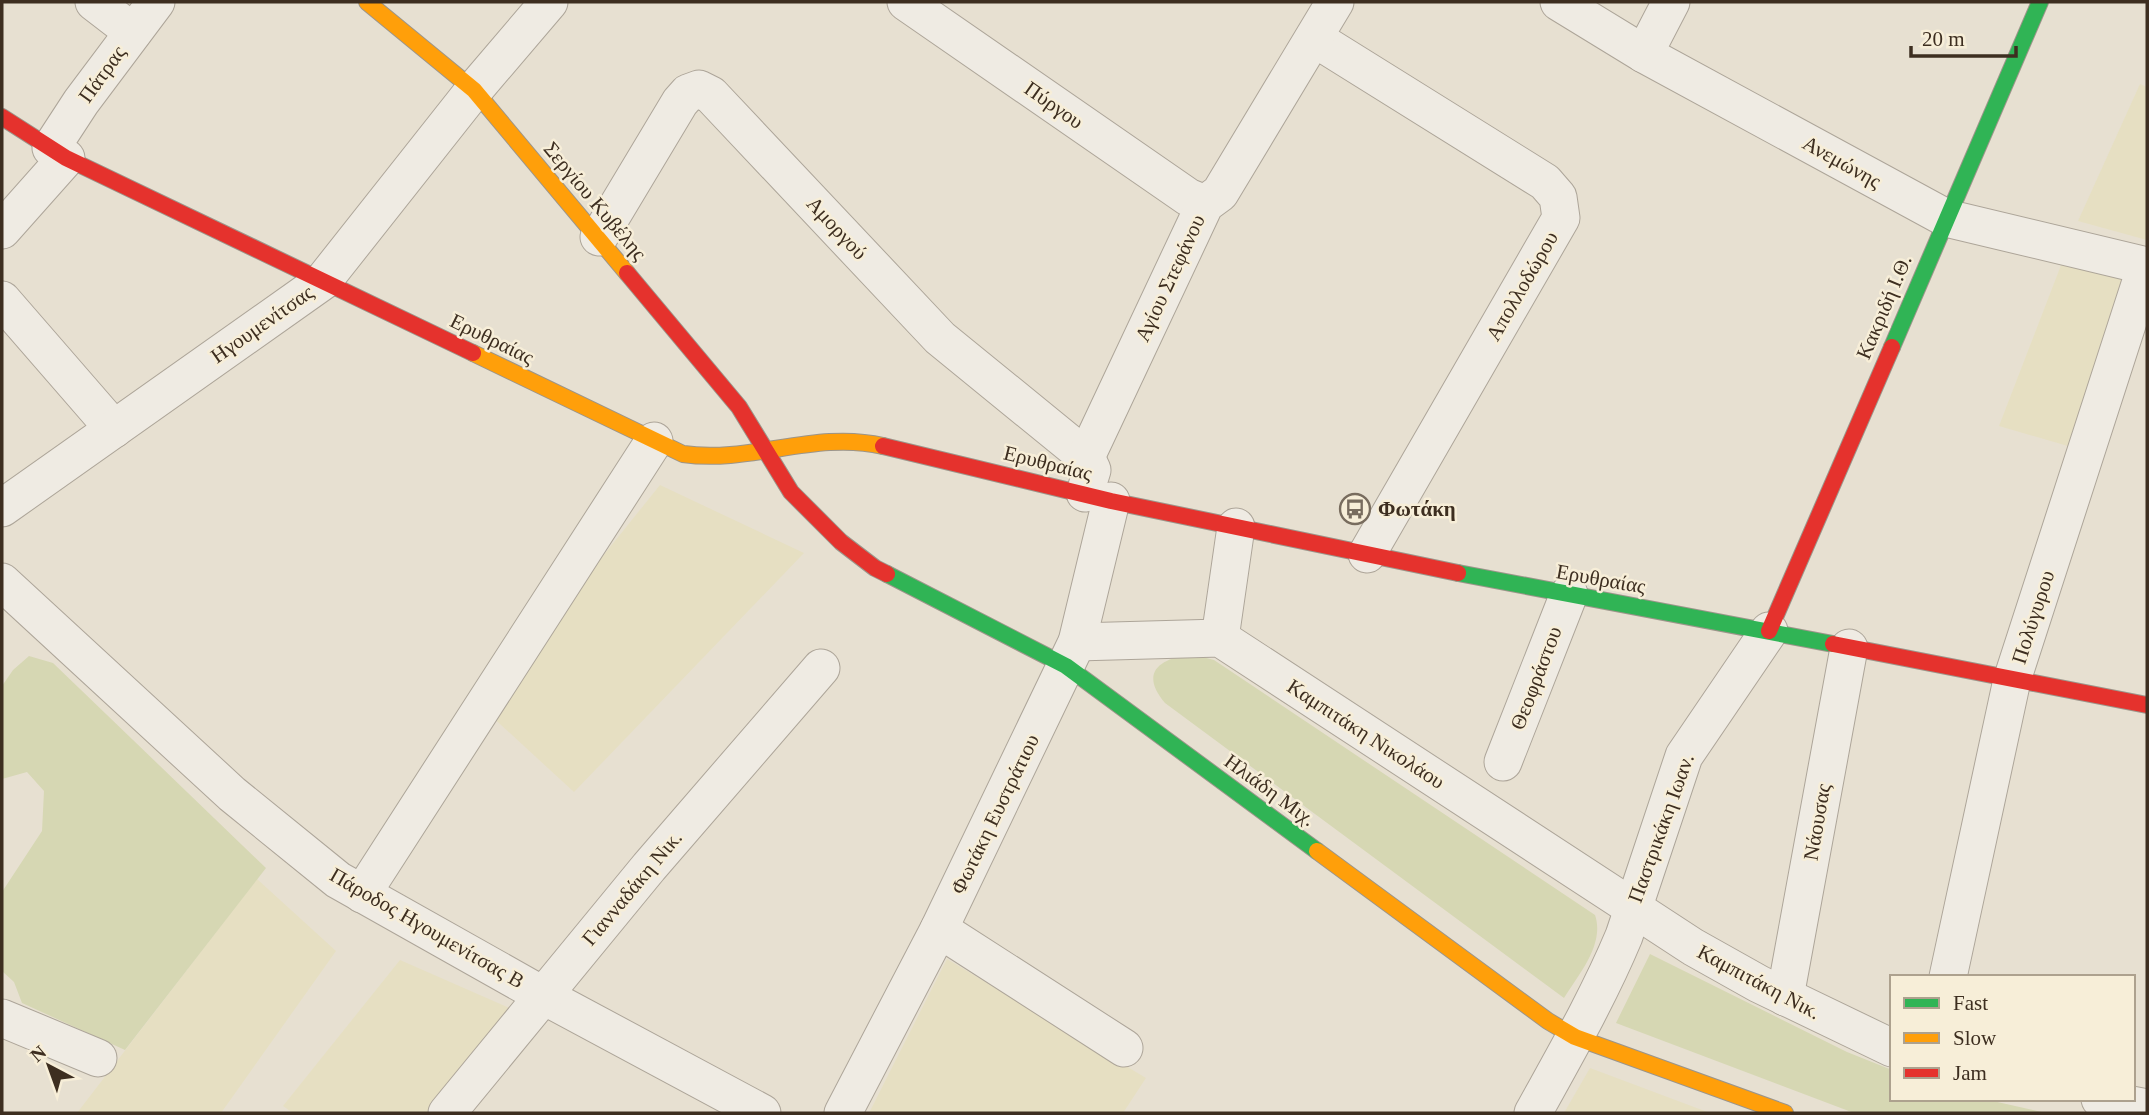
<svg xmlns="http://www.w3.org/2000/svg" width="2149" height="1115" font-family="'Times New Roman',serif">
	<rect width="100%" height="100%" fill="#e7e0d1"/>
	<!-- farmland -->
	<g fill="#e6dfc2">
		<path d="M2140,84L2147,87V240L2078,221Z"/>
		<path d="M2063,260L2132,280L2078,449L1999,426Z"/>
		<path d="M660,485L804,553L574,792L488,713L594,567Z"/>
		<path d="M257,879L336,951L221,1113H77Z"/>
		<path d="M947,959L1146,1078L1123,1113H869Z"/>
		<path d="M400,960L514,1010L432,1113H293L283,1106Z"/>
		<path d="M1590,1068L1710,1113H1564Z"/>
	</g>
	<!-- green -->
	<g fill="#d6d7b3">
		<path d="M1191,654L1214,660L1595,915C1605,944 1579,974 1564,998L1165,703C1139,672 1160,659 1191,654Z"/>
		<path d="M29,656L53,663L266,868L125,1050L22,1003L14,982L2,971V892L42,831L44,791L27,772L2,779V686L13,670Z"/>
		<path d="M1650,954L1847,1052L1892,1070V1099H1984L2046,1113H1854L1616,1023Z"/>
	</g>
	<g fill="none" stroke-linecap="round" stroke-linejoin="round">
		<!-- street casing -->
		<g stroke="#ada599" stroke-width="39">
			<g id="street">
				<path d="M94,2L133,32"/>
				<path d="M906,2L1188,197L1205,204"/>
				<path d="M1559,2L1644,54L1946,218L2147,266"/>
				<path d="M1314,38L1545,182L1558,197L1561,218L1367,554"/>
				<path d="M1644,54L1671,2"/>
				<path d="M51,148L81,102L156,2"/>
				<path d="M2,230L66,158"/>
				<path d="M599,237L680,102L688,93L699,89L711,95L940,338L1086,457L1092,470L1085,493"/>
				<path d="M2,300L114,429"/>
				<path d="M1086,457L1205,204L1220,193L1335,2"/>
				<path d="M2,508L323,281L474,90L549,2"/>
				<path d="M2,582L232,794L338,880L544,996L762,1113"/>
				<path d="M1220,638L1236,527"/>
				<path d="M1077,642L1220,638L1693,947L1759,984L1892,1048"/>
				<path d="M1503,762L1569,594"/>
				<path d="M362,894L654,441"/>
				<path d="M939,929L1124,1048"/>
				<path d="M1948,977L2012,680L2146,266"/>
				<path d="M1785,997L1849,648"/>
				<path d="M2,1018L98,1058"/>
				<path d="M2100,1099L2147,1108"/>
				<path d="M447,1113L649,867L821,668"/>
				<path d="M843,1113L939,929L1077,642L1111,501"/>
				<path d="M1533,1113C1565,1055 1598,998 1624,936L1684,756L1769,631"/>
			</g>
		</g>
		<!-- fast casing -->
		<g stroke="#9c958a" stroke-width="18">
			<g id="fast">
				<path d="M1892,347L2040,2"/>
				<path d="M1458,573L1833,644"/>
				<path d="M887,574L1066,666L1317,851"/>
			</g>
		</g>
		<!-- slow casing -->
		<g stroke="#9c958a" stroke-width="18">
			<g id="slow">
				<path d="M367,2L474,90L627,273"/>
				<path d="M473,353L683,454C751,464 815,430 883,446"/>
				<path d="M1317,851L1548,1021L1575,1037L1785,1113"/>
			</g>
		</g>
		<!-- jam casing -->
		<g stroke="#9c958a" stroke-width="18">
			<g id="jam">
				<path d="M2,117L66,158L473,353"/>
				<path d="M627,273L739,407L791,492L841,542L875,568L887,574"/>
				<path d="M883,446L1111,501L1458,573"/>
				<path d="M1769,631L1892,347"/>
				<path d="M1833,644L2147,705"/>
			</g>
		</g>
		<!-- street -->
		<use href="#street" stroke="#efebe3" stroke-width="37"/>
		<!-- fast -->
		<use href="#fast" stroke="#30b455" stroke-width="16"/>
		<!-- slow -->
		<use href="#slow" stroke="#ff9f0a" stroke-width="16"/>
		<!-- jam -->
		<use href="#jam" stroke="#e5322d" stroke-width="16"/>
	</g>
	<!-- icons -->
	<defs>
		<g id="bus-ring" transform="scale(1.575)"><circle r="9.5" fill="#f7eed8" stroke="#786c5e" stroke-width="1.5"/><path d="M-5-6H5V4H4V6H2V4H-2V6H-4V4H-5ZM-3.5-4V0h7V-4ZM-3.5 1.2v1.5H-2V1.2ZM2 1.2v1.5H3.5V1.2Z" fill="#786c5e"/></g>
	</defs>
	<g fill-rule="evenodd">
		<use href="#bus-ring" x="1355" y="509"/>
	</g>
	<g text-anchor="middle" stroke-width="5" stroke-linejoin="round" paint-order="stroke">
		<!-- street labels -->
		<g font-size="21" fill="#3d2e20" stroke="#f7eed8">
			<text transform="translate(102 74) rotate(-54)" y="7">Πάτρας</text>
			<text transform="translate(1054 105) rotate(35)" y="7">Πύργου</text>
			<text transform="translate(1842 162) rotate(29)" y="7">Ανεμώνης</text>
			<text transform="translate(595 201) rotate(50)" y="7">Σεργίου Κυβέλης</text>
			<text transform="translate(837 228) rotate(47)" y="7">Αμοργού</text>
			<text transform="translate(1170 278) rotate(-65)" y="7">Αγίου Στεφάνου</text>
			<text transform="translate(1522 286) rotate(-60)" y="7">Απολλοδώρου</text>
			<text transform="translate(1884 307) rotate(-67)" y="7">Κακριδή Ι.Θ.</text>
			<text transform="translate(262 324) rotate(-35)" y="7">Ηγουμενίτσας</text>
			<text transform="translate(492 339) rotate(26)" y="7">Ερυθραίας</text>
			<text transform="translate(1048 463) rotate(14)" y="7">Ερυθραίας</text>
			<text transform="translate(1601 579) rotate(10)" y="7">Ερυθραίας</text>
			<text transform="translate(2033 617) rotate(-72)" y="7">Πολύγυρου</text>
			<text transform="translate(1536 678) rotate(-69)" y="7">Θεοφράστου</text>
			<text transform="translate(1366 734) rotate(33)" y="7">Καμπιτάκη Νικολάου</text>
			<text transform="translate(1270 790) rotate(36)" y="7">Ηλιάδη Μιχ.</text>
			<text transform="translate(995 814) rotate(-64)" y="7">Φωτάκη Ευστράτιου</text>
			<text transform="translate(1817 822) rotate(-80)" y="7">Νάουσας</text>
			<text transform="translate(1661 828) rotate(-70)" y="7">Παστρικάκη Ιωαν.</text>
			<text transform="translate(632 888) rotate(-50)" y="7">Γιανναδάκη Νικ.</text>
			<text transform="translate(427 928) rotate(30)" y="7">Πάροδος Ηγουμενίτσας Β</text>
			<text transform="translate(1759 982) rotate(28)" y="7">Καμπιτάκη Νικ.</text>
		</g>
		<!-- poi labels -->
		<g font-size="21" font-weight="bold" fill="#3d2e20" stroke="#f7eed8" text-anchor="start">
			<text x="1378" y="516">Φωτάκη</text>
		</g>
	</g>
	<!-- border -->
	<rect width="2149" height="1115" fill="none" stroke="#3d2e20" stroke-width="7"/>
	<!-- legend -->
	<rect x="1890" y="975" width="245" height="126" fill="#f7eed8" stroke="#ada18e" stroke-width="2"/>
	<rect x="1904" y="998" width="35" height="10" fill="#30b455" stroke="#ada18e" stroke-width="2"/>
	<text x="1953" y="1010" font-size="21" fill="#3d2e20">Fast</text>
	<rect x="1904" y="1033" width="35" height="10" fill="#ff9f0a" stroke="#ada18e" stroke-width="2"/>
	<text x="1953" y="1045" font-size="21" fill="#3d2e20">Slow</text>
	<rect x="1904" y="1068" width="35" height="10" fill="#e5322d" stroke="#ada18e" stroke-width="2"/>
	<text x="1953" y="1080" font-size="21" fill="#3d2e20">Jam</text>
	<!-- north arrow -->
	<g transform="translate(49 1066) rotate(319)" stroke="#f7eed8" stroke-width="5" paint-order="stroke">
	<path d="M0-5L12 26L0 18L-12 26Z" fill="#3d2e20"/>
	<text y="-10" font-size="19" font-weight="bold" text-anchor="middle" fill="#3d2e20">N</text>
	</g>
	<!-- scale -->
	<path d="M1911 46v10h105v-10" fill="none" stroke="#3d2e20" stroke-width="3.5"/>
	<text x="1922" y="46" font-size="21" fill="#3d2e20" stroke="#f7eed8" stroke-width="5" paint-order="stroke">20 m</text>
</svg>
